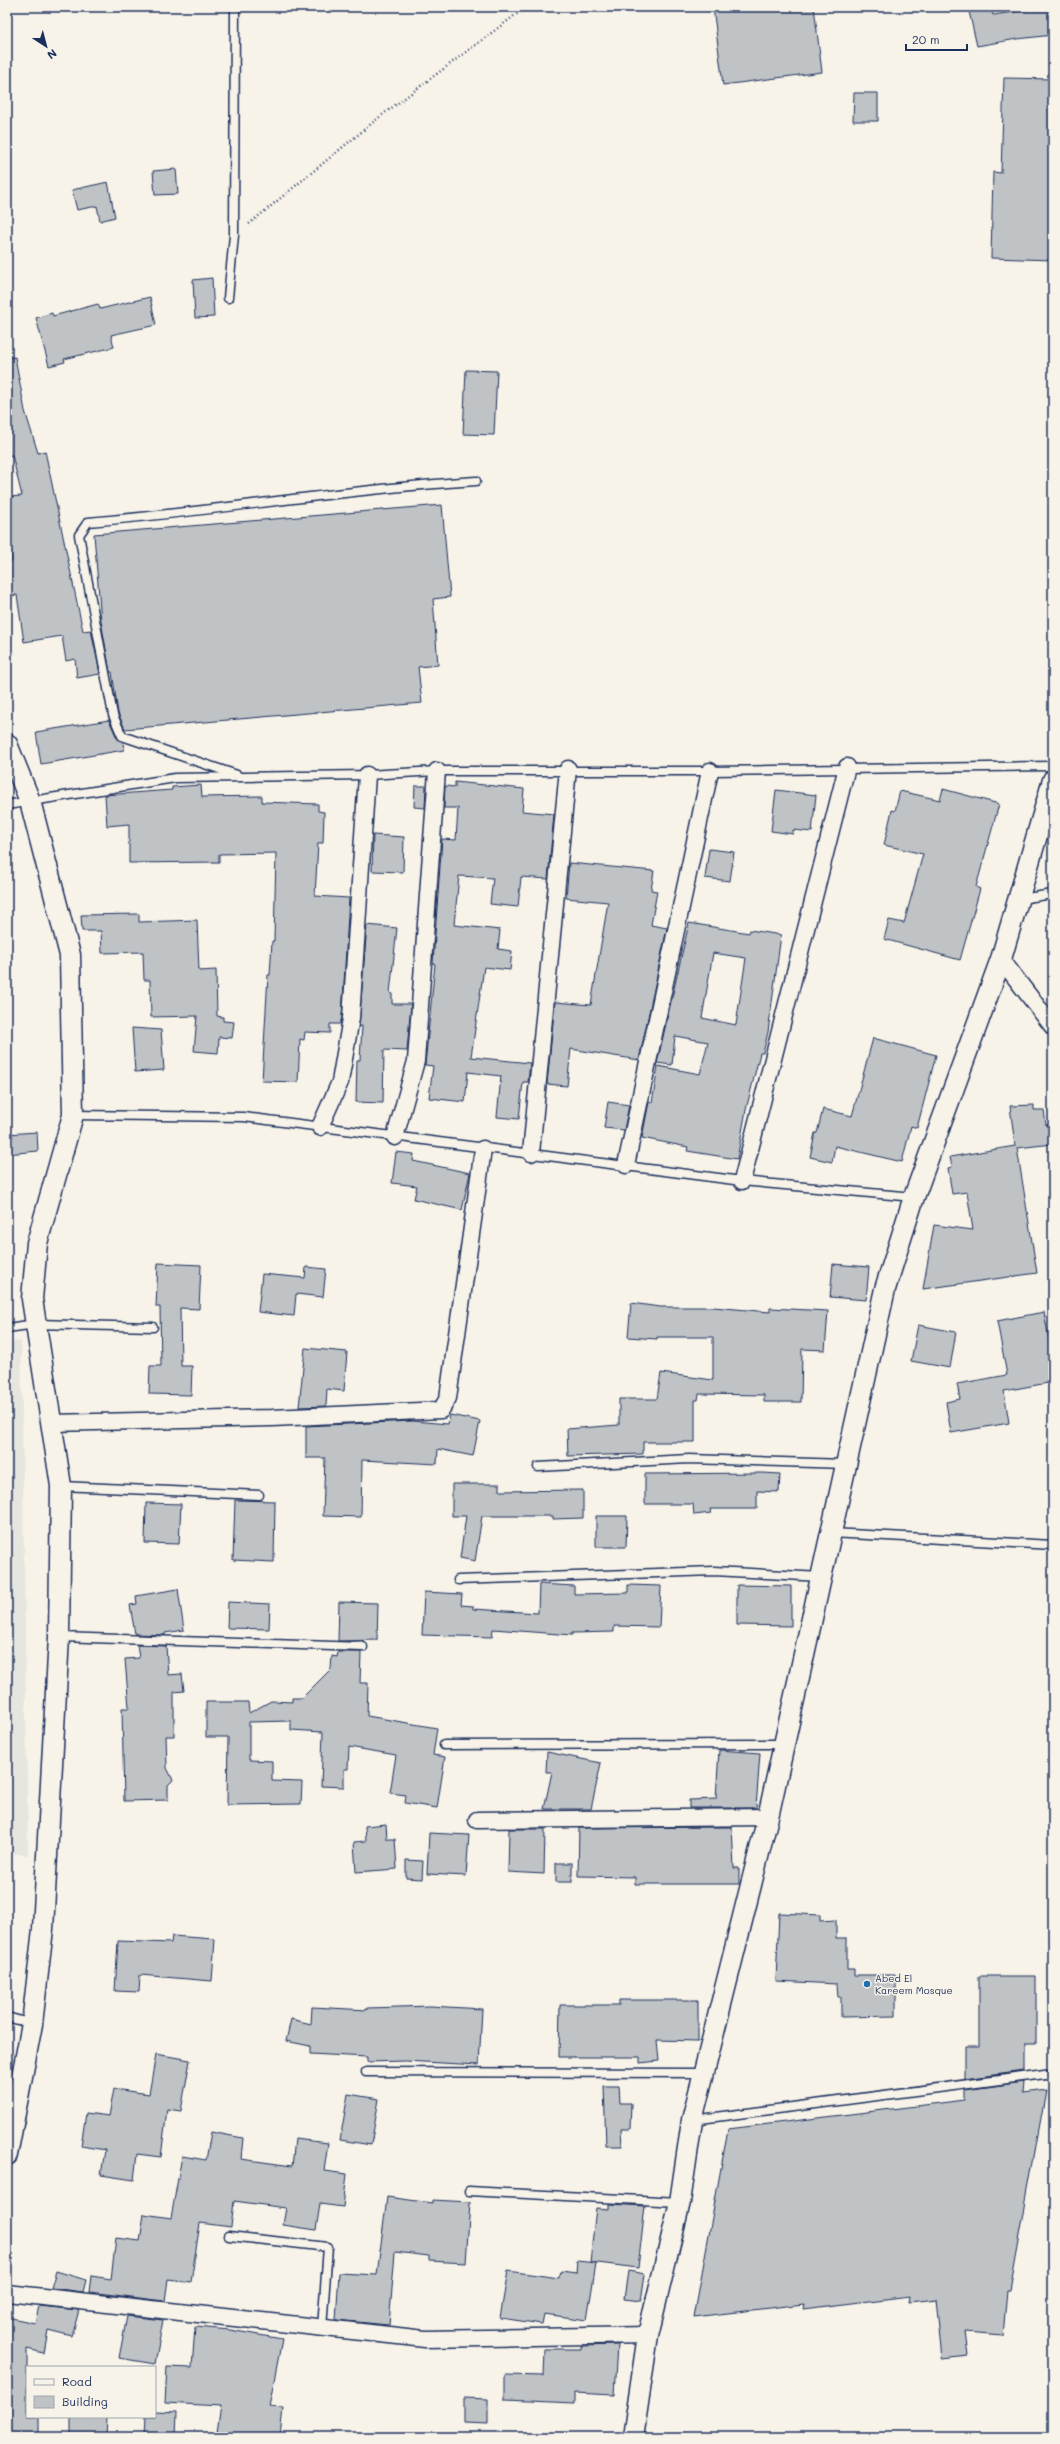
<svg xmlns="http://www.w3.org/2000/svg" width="1060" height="2444" font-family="Mali,sans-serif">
	<rect width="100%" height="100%" fill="#f7f3e8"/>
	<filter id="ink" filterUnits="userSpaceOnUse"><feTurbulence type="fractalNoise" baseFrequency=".025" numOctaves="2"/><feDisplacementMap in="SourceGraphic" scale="8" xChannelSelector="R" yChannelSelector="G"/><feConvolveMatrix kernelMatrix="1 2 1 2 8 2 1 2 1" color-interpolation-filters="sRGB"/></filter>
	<g filter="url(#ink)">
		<!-- built -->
		<path fill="#e6e5de" d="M21,1341L28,1855L7,1853V1343Z"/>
		<!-- building -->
		<g fill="#c0c3c5" stroke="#1b2f5e" fill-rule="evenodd">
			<path d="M713,7H814L822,72L723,85Z"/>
			<path d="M968,7H991L993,15L1028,10V7H1053V35L1017,39L977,46Z"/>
			<path d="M1004,78L1053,79V260L991,258L993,172L1001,173Z"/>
			<path d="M854,93H878V121H853Z"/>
			<path d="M176,169L178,194L155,195L153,171Z"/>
			<path d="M108,182L115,217L100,221L97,206L77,210L72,190Z"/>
			<path d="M212,278L214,317L195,318L193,280Z"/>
			<path d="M150,297L156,325L111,335L114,347L64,359L65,362L49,366L36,318L52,313L53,316L98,304L100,309Z"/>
			<path d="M15,357L25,411L38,453L45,451L83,631L91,630L100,674L77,678L75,659L66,661L62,636L24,642L17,595L7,597V562L12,561L7,535V497L22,496L12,455L7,456V358Z"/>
			<path d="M466,370L497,371L494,435L463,434Z"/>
			<path d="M442,505L450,597L433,599L438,665L418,667L422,703L125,729L118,713L112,672H110L101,621L94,534Z"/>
			<path d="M109,720L117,738L123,742L124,750L41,764L36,732Z"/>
			<path d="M455,782L524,789L522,811L554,814L548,879L521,877L518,907L490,904L493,878L459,876L454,925L500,930L498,949L512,951L510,970L484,967L471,1057L530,1063L528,1082H523L519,1119L497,1117L501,1076L468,1072L465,1102L429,1098L433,1066L425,1065L435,964L433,963L442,839L456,840L458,808H444L445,786L455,787Z"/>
			<path d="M201,785L202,797L262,796V802L318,804V811L324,812L323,843H318L315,896L349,898L342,1017L340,1024H330V1033L305,1032L304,1040L300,1039L298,1082L262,1081L268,975H270L272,941H274L276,853L219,854V862L129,863V824L107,826L105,795L172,790V787Z"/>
			<path d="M415,786H426L425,808L414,807Z"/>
			<path d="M943,789L999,804L976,887L980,889L960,960L884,939L889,920L904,923L923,854L884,845L892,810L895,811L900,791L940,800Z"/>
			<path d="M776,790L816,795L812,832L793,830V834L771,831Z"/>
			<path d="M373,835L404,837L403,872L372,871Z"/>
			<path d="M709,849L734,852L730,881L705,878Z"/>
			<path d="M569,863L654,871L651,890L657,891L651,925L667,928L639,1060L571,1049L567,1086L547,1084L555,1002L591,1005L608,902L566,898Z"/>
			<path d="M139,914V922L197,920L199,971L216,970L217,1016L223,1017V1021L234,1022L232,1038L219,1037L218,1053L194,1051L197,1016L151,1017L150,980H144L143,952L102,953L101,931H82L81,915Z"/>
			<path d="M689,923L749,933L750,930L781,935L768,1032L763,1053H760L746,1110L737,1159L687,1151L688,1147L642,1138L649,1102L652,1103L658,1066L700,1074L708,1042L675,1036L672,1065L657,1063ZM713,953L746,958L736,1025L702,1018Z"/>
			<path d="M367,925L397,928L390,993L392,994V1004H411L407,1051L384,1050L383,1103L356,1102L357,1060H360L362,1026H359Z"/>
			<path d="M132,1028L161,1030L164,1070L135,1072Z"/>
			<path d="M873,1038L936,1055L917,1128L911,1126L902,1162L835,1146L832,1162L810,1157L815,1133H817L823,1109L852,1116Z"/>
			<path d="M608,1102L629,1105L624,1130L604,1128Z"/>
			<path d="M1034,1105V1110H1044L1046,1125L1052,1124L1053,1138V1144L1017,1148L1037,1273L923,1289L934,1225L973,1230L967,1192L952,1194L948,1168L952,1167L950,1157L1015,1146L1010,1106Z"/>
			<path d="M37,1132L38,1151L7,1154V1134Z"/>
			<path d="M396,1152L414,1154L413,1161L470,1173L462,1210L414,1199L417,1186L392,1183Z"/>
			<path d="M158,1263L201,1265L199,1309L180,1308L181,1366H192L191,1395L149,1394L150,1366H161L160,1307H156Z"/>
			<path d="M833,1264L869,1267L866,1300L830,1297Z"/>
			<path d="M306,1267L326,1269L323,1297L296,1294L294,1316L258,1312L262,1274L305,1278Z"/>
			<path d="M631,1303L660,1307H713L770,1312V1308L828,1311L825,1350L802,1349L801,1402H764V1395L699,1394L698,1400H695V1442H643V1454L568,1456L567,1429L619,1425V1399H657L661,1373L713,1380V1337H657V1339L628,1337Z"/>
			<path d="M1044,1312L1053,1361V1382L1004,1391L1009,1423L951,1433L946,1402L960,1399L957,1384L1007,1375L997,1321Z"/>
			<path d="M918,1325L956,1332L950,1368L911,1361Z"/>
			<path d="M305,1348L347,1352L344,1391L327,1389L326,1406L299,1407Z"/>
			<path d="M450,1415L480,1421L473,1456L438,1449L437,1464L362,1460L361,1517L323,1516L325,1458H306V1426L413,1421L448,1424Z"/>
			<path d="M763,1473L780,1474L779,1492L757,1491V1509H710L711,1513L694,1515L693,1504H645V1474Z"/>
			<path d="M452,1484H500V1491L583,1490V1518L553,1519V1516H482L475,1561L460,1558L466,1516H452Z"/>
			<path d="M235,1500L275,1501L274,1562L233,1560Z"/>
			<path d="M146,1503L181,1504L179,1544L145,1543Z"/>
			<path d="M596,1516H627L626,1547H596Z"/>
			<path d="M539,1584L574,1586V1594L628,1593V1585L661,1586L659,1627L614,1626V1632L572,1633V1635L493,1629L492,1637L422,1635L424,1592L462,1594L461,1605L473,1606V1609L538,1613Z"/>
			<path d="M737,1585L791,1586V1626L737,1625Z"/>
			<path d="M178,1589L184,1630L165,1633V1635L135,1634L130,1605L137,1604L136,1596Z"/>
			<path d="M228,1602L270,1604L269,1629L227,1628Z"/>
			<path d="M339,1602L378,1603L377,1640L338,1641Z"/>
			<path d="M137,1645L166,1646L168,1675L182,1674L184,1691L174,1692V1736H166L167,1768L173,1780L168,1785V1800L124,1801L122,1708H129L125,1659L139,1658Z"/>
			<path d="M338,1652H361L360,1683H368L367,1716L437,1728L433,1755L445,1757L437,1808L405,1803L406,1795L390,1793L396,1755L349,1747L348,1769H344V1787L321,1786L323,1732L291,1730V1721L249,1722V1760L272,1761V1781L302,1782L301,1804L227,1805L228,1737H206V1702H248L249,1713L271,1701L292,1702V1698H302L331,1669L332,1656L337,1657Z"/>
			<path d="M719,1750L760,1753L756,1808H689V1800L716,1799Z"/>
			<path d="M547,1752L601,1763L591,1809H544L552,1772H546Z"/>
			<path d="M386,1824L387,1839H395L397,1869L356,1872L354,1842L366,1841L365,1826Z"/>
			<path d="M732,1827L734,1868H739V1884H635V1877L578,1876L579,1828Z"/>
			<path d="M509,1829H545L544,1874L508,1872Z"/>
			<path d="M429,1833L469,1835L466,1876L427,1874Z"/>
			<path d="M406,1860L423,1861L422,1879L406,1878Z"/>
			<rect x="556" y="1863" width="16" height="19"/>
			<path d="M779,1913L820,1915V1921L836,1920V1938H847V1969H854V1975H896V2016L841,2017V1997H838L837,1984L776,1981Z"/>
			<path d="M172,1936L215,1939L212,1981L140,1975L139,1992L115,1991L118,1941L171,1943Z"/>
			<path d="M979,1976H1036V2044H1024V2071L965,2079V2047H979Z"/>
			<path d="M619,2000H698V2041L657,2040L659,2061L640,2063V2057H559L560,2005H619Z"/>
			<path d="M430,2006L482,2009L479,2065L405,2061L367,2062V2057L310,2054V2046L286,2041L291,2019L311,2024L312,2007L367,2010V2008Z"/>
			<path d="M156,2054L190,2060L181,2111L167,2109L161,2157L137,2154L134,2180L101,2175L105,2150L81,2146L86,2113L109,2116L114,2089L149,2094Z"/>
			<path d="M1024,2082L1023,2093L1046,2090L1010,2290H1007L1003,2335L965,2332L968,2355L942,2358L936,2299L909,2302L910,2296L803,2309L804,2304L694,2317L728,2129L965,2100V2090Z"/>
			<path d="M604,2086H619L620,2103H631L630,2129H621L622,2146H606Z"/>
			<path d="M348,2094L379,2099L371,2145L340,2140Z"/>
			<path d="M211,2132L243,2138L241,2159L292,2166L295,2139L328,2143L324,2171L347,2174L343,2207L320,2204L316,2230L283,2225L286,2208L234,2201L231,2227L200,2223L191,2282L168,2279L165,2301L89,2292L91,2276L111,2279L116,2238L140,2241L144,2214L171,2218L182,2156L206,2160Z"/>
			<path d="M387,2197L432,2203V2200L470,2202L466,2263L429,2261V2256L395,2252L389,2325L336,2320L339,2273L377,2275Z"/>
			<path d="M609,2204L645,2206L638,2268L590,2262L596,2208L609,2209Z"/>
			<path d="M577,2261L596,2263L587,2320L544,2314L542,2324L500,2318L508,2271L559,2278L561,2271L576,2273Z"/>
			<path d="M56,2271L86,2280L83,2292L51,2288Z"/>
			<path d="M628,2271L645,2274L641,2301L624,2299Z"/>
			<path d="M39,2306L79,2310L72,2336L48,2330L44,2353L27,2349V2418H39V2437H7L10,2369H7V2317L35,2323Z"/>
			<path d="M127,2316L163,2320L155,2364L119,2358Z"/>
			<path d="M195,2327L230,2330L282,2339L269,2407L283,2408L280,2437H216L221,2406L165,2403L167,2367L192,2368Z"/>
			<path d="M617,2345L614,2395L575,2393V2403L505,2400V2375L544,2376L545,2349H581V2346Z"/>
			<path d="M464,2398L488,2399V2424L464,2423Z"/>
			<path d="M155,2411L177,2412L176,2437H144L145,2417H155Z"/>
			<path d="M71,2417H107L106,2437H71Z"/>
		</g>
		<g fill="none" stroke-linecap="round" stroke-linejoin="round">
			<!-- service casing -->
			<g stroke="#1b2f5e" stroke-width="11">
				<g id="service">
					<path d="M228,298L234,235L235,7"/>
					<path d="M237,775L122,736L113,715L79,535L88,522C218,511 346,489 476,481"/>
					<path d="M7,805L175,778L367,775L437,771H710L1053,766"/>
					<path d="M1020,899L1053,894"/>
					<path d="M73,1115L244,1117L742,1181L913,1197"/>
					<path d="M7,1328L36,1324L153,1327"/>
					<path d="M538,1467L689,1459L846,1464"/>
					<path d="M61,1486L259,1495"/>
					<path d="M831,1533L1053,1545"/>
					<path d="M458,1580L714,1571L821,1577"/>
					<path d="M60,1637L363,1647"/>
					<path d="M444,1745L783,1744"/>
					<path d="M7,2017L32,2024"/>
					<path d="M366,2072L703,2073"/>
					<path d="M693,2120L1053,2073"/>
					<path d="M469,2191L679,2202"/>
					<path d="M229,2236L328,2247L322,2328"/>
				</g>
			</g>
			<!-- minor casing -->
			<g stroke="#1b2f5e" stroke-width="19">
				<g id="minor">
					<path d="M1001,959L1053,1027"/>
					<path d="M320,1127L340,1082L351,1018L367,775"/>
					<path d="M395,1137L416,1061L437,771"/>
					<path d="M531,1153L568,769"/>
					<path d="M626,1165L710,771"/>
					<path d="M742,1181L847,767"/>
					<path d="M51,1423L272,1418L441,1410L448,1398L483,1149"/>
					<path d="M477,1820L768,1817"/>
					<path d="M7,2293L425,2339L648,2335"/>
				</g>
			</g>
			<!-- tertiary casing -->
			<g stroke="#1b2f5e" stroke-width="23">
				<g id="tertiary">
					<path d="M7,744L30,801L70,955L73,1115L37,1243L32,1299L61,1486L59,1637L43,1929L32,2024L7,2155"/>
					<path d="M633,2437L648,2335L680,2202L692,2120L768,1817L885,1289L914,1197L1001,959L1053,780"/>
				</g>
			</g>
			<!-- path -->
			<path stroke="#1b2f5e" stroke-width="2.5" stroke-dasharray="1 3" stroke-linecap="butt" d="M249,224L382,115L526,7"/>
			<!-- service -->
			<use href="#service" stroke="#f7f3e8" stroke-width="8"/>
			<!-- minor -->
			<use href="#minor" stroke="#f7f3e8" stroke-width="16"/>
			<!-- tertiary -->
			<use href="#tertiary" stroke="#f7f3e8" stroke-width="20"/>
		</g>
	</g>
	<!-- markers -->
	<circle fill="#1f6fb2" stroke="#f7f3e8" stroke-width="1.5" cx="867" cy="1984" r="4"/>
	<g text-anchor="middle" stroke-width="3" stroke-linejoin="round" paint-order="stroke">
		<!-- poi labels -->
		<g font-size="10" fill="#1b2f5e" stroke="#f7f3e8" text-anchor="start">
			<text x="875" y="1982">Abed El<tspan x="875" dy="12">Kareem Mosque</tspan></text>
		</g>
	</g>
	<!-- margin -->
	<rect width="1060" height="2444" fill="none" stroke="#f7f3e8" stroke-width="24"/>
	<rect x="12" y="12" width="1036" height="2420" fill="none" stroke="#1b2f5e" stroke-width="1.5" filter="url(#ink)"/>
	<!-- legend -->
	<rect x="26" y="2366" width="130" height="52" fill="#f7f3e8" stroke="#9fa5b1"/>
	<rect x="34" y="2379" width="20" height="6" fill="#f7f3e8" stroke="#9fa5b1"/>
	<text x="62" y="2386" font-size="12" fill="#1b2f5e">Road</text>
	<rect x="34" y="2396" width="20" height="12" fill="#c0c3c5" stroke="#9fa5b1"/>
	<text x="62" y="2406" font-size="12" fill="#1b2f5e">Building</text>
	<!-- north arrow -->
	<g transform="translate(46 46) rotate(144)" stroke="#f7f3e8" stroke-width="3" paint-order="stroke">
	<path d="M0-3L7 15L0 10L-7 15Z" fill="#1b2f5e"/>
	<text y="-6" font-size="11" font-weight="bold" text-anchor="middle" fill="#1b2f5e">N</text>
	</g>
	<!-- scale -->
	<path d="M906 44v6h61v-6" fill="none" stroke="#1b2f5e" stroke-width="2"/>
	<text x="912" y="44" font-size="12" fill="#1b2f5e" stroke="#f7f3e8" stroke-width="3" paint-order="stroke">20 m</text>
</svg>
